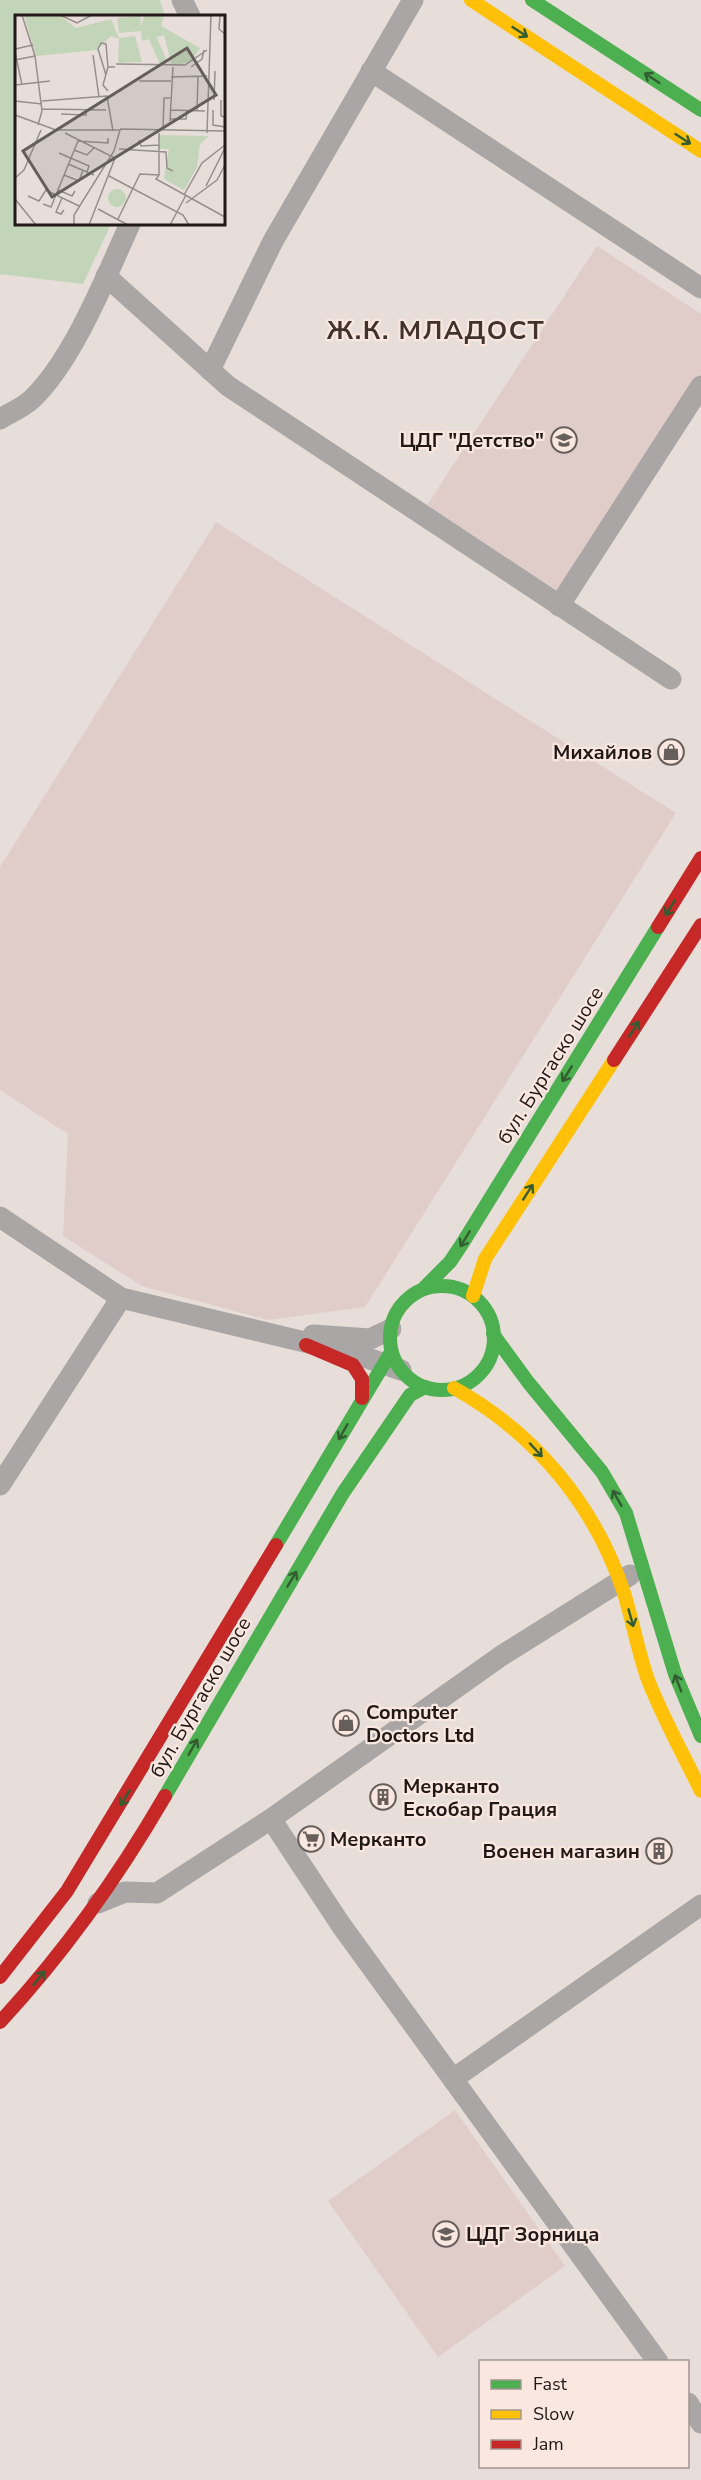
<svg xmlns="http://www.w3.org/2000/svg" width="701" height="2480" font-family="'Nunito Sans',sans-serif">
	<rect width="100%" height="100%" fill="#e7ddd9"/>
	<!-- education -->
	<g fill="#e0cdc9">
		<path d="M597,246L701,314V374L558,591L427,505Z"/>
		<path d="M216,522L676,813L365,1307L268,1320L142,1286L63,1236L68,1134L0,1090V867Z"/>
		<path d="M455,2110L565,2266L438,2357L328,2201Z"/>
	</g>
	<!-- green -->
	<path fill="#c3d5b8" d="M0,0H160L165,16H16V224H111L83,284L0,274Z"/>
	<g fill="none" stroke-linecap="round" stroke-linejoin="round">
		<!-- street -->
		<g stroke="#a9a6a5" stroke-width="21">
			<path d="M182,0L190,16"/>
			<path d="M371,71L701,288"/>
			<path d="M106,276L228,386L671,679"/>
			<path d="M210,370L273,241L413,0"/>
			<path d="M0,419C10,413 22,408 31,400C73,361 106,276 130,224"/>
			<path d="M559,606L701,386"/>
			<path d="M0,1217L121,1298L359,1355L401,1370"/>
			<path d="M313,1335L370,1339L391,1329"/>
			<path d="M0,1485L121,1298"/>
			<path d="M271,1819L341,1925L658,2362"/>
			<path d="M98,1903L125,1892L157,1893L271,1819L501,1656L630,1575"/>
			<path d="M453,2079L701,1905"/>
			<path d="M688,2403L701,2423"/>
		</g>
		<!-- fast -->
		<g stroke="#4caf50" stroke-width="14">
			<path d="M532,0L701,110"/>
			<circle cx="442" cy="1338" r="52"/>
			<path d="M425,1287L450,1262L462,1244L658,927"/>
			<path d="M493,1334L528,1382L602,1472L626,1513L675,1674L701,1736"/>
			<path d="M276,1545L391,1352"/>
			<path d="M165,1796L343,1493L410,1395L425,1387"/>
		</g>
		<!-- slow -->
		<g stroke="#ffc107" stroke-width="14">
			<path d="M471,0L701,151"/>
			<path d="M473,1296L485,1259L614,1060"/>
			<path d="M454,1388C535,1433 595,1505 624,1593C633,1622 638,1652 648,1680C663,1718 683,1754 701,1791"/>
		</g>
		<!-- jam -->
		<g stroke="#c62828" stroke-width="14">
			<path d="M658,927L701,858"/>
			<path d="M614,1060L701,925"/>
			<path d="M306,1345L353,1365L362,1379V1398"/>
			<path d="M0,1977L67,1891L276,1545"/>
			<path d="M0,2022C64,1953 118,1877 165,1796"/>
		</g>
	</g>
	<!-- one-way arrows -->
	<defs><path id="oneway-shaft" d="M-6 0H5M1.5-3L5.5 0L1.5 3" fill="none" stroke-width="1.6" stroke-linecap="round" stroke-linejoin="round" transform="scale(1.5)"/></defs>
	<g stroke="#345c31">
		<use href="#oneway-shaft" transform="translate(520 32) rotate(33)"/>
		<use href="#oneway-shaft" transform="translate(652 78) rotate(-147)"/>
		<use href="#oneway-shaft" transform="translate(683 139) rotate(33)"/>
		<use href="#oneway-shaft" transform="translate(670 908) rotate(122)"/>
		<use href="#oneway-shaft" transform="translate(634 1029) rotate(-57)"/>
		<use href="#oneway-shaft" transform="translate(567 1074) rotate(122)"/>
		<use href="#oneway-shaft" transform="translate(528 1192) rotate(-57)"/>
		<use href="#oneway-shaft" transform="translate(465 1239) rotate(121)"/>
		<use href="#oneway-shaft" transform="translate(343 1432) rotate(120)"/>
		<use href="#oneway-shaft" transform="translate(536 1450) rotate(47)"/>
		<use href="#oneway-shaft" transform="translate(617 1498) rotate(-120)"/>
		<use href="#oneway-shaft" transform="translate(292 1579) rotate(-59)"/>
		<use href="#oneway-shaft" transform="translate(631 1618) rotate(74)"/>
		<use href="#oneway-shaft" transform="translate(678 1683) rotate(-111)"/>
		<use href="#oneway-shaft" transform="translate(193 1747) rotate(-60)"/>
		<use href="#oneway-shaft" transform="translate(125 1798) rotate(121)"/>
		<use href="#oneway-shaft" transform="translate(39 1978) rotate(-51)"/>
	</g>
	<!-- icons -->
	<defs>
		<g id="school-ring" transform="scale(1.35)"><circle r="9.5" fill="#fae8e0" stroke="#665e5b" stroke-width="1.5"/><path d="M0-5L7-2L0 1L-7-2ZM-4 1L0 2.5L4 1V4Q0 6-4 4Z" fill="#665e5b"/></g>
		<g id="shop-ring" transform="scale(1.35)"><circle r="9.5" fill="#fae8e0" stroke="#665e5b" stroke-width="1.5"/><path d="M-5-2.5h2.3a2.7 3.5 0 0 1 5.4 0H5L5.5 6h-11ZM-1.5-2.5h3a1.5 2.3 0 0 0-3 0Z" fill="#665e5b"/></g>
		<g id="building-ring" transform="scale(1.35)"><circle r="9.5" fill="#fae8e0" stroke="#665e5b" stroke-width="1.5"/><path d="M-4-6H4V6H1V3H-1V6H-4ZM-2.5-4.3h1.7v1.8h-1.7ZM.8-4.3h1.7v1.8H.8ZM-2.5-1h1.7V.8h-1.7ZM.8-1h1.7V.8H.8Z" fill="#665e5b"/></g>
		<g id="supermarket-ring" transform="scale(1.35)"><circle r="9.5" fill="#fae8e0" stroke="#665e5b" stroke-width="1.5"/><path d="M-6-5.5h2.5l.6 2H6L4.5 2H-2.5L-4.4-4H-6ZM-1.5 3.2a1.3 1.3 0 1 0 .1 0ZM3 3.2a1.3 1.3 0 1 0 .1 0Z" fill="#665e5b"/></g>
	</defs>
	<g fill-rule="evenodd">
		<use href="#school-ring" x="564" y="440"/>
		<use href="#shop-ring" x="671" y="752"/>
		<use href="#shop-ring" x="346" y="1723"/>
		<use href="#building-ring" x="383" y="1797"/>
		<use href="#supermarket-ring" x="311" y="1839"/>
		<use href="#building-ring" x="659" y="1851"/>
		<use href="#school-ring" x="446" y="2234"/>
	</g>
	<g text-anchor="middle" stroke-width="4.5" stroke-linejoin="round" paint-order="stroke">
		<!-- poi labels -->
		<g font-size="20" font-weight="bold" fill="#201917" stroke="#fae8e0" text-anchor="start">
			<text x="544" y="447" text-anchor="end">ЦДГ "Детство"</text>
			<text x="652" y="759" text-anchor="end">Михайлов</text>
			<text x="366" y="1719">Computer<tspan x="366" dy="23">Doctors Ltd</tspan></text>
			<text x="403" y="1793">Мерканто<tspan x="403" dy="23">Ескобар Грация</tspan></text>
			<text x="330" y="1846">Мерканто</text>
			<text x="640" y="1858" text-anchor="end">Военен магазин</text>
			<text x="466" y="2241">ЦДГ Зорница</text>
		</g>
		<!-- street labels -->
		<g font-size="20" fill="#201917" stroke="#fae8e0">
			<text transform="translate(550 1065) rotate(-58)" y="7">бул. Бургаско шосе</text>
			<text transform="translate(200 1697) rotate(-60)" y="7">бул. Бургаско шосе</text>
		</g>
		<!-- district labels -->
		<g font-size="26" font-weight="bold" letter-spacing="1.5" fill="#40322c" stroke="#fae8e0">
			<text x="436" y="339">Ж.К. МЛАДОСТ</text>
		</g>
	</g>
	<!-- overview -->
	<g transform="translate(15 15)">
		<rect width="210" height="210" fill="#e7ddd9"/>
		<path d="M9,0H44L61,13L96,4L104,23L120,21L127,47L103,48L104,24L96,21L82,35L21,41ZM130,0H149L146,11L185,33L176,47L157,51L149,20L127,26L126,16L104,18L102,3L125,1L126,11ZM141,21L152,46L145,49L134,24ZM144,120L194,121L185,129L182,152L169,175L149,164L154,134H144ZM93 183a9 9 0 1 1 18 0a9 9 0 1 1-18 0Z" fill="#c3d5b8"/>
		<path fill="none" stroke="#978f8b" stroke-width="1.5" d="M7,0L20,41L27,96L23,110M45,0L62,8L77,0M205,0L204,14L210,19M0,34L18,30M0,37L7,70M78,40L84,82M0,45L20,41M101,49L170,50L192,35M176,52L187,44L189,35M91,60L83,34L86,28L91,29L93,52M156,62L192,61M124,66H156M0,70L35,66M93,76L88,70L93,52H100M199,85L200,56M206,85V101L210,102M0,86L27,89M27,86L92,81L98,116M27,94L91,95M155,95L190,96M198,95V110L210,112M182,96L183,61M46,99L71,100V95M0,100L41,115H105L99,136L59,200V210M155,104H171L172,95M155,106L158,52M105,114L210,116M148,115L149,83H155M50,118L100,143L74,210M192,118L196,0M124,125L126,131L144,130M104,134L151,137L152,153L158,156M59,135L72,140L79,133M44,138L74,151L72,157M53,149L79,160M49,160L64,166L68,155M144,160L141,164L210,202M94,161L168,200L174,210M0,163L9,155L26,115M191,171L210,133M43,175L57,181L60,176M169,180L187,148L210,130M13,181L24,186L31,175L64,191M47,183L41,197L46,199L49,195M0,184L21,210M171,188L202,165L210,150M28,189L36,192L63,126L93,128V123M83,194L113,210M103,204L125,159L144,160V118M155,210L171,180"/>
		<path fill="#665e5b" fill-opacity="0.15" stroke="#665e5b" stroke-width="3" d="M172,33L201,80L37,182L8,136Z"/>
		<rect width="210" height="210" fill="none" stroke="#201917" stroke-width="3"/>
	</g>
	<!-- legend -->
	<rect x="479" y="2360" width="210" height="108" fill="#fae8e0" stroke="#a39590" stroke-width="1.5"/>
	<rect x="491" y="2380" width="30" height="9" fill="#4caf50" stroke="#a39590" stroke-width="1.5"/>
	<text x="533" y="2390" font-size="18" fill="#201917">Fast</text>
	<rect x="491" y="2410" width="30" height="9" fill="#ffc107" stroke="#a39590" stroke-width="1.5"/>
	<text x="533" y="2420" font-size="18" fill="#201917">Slow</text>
	<rect x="491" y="2440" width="30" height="9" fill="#c62828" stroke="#a39590" stroke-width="1.5"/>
	<text x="533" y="2450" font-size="18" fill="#201917">Jam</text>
</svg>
